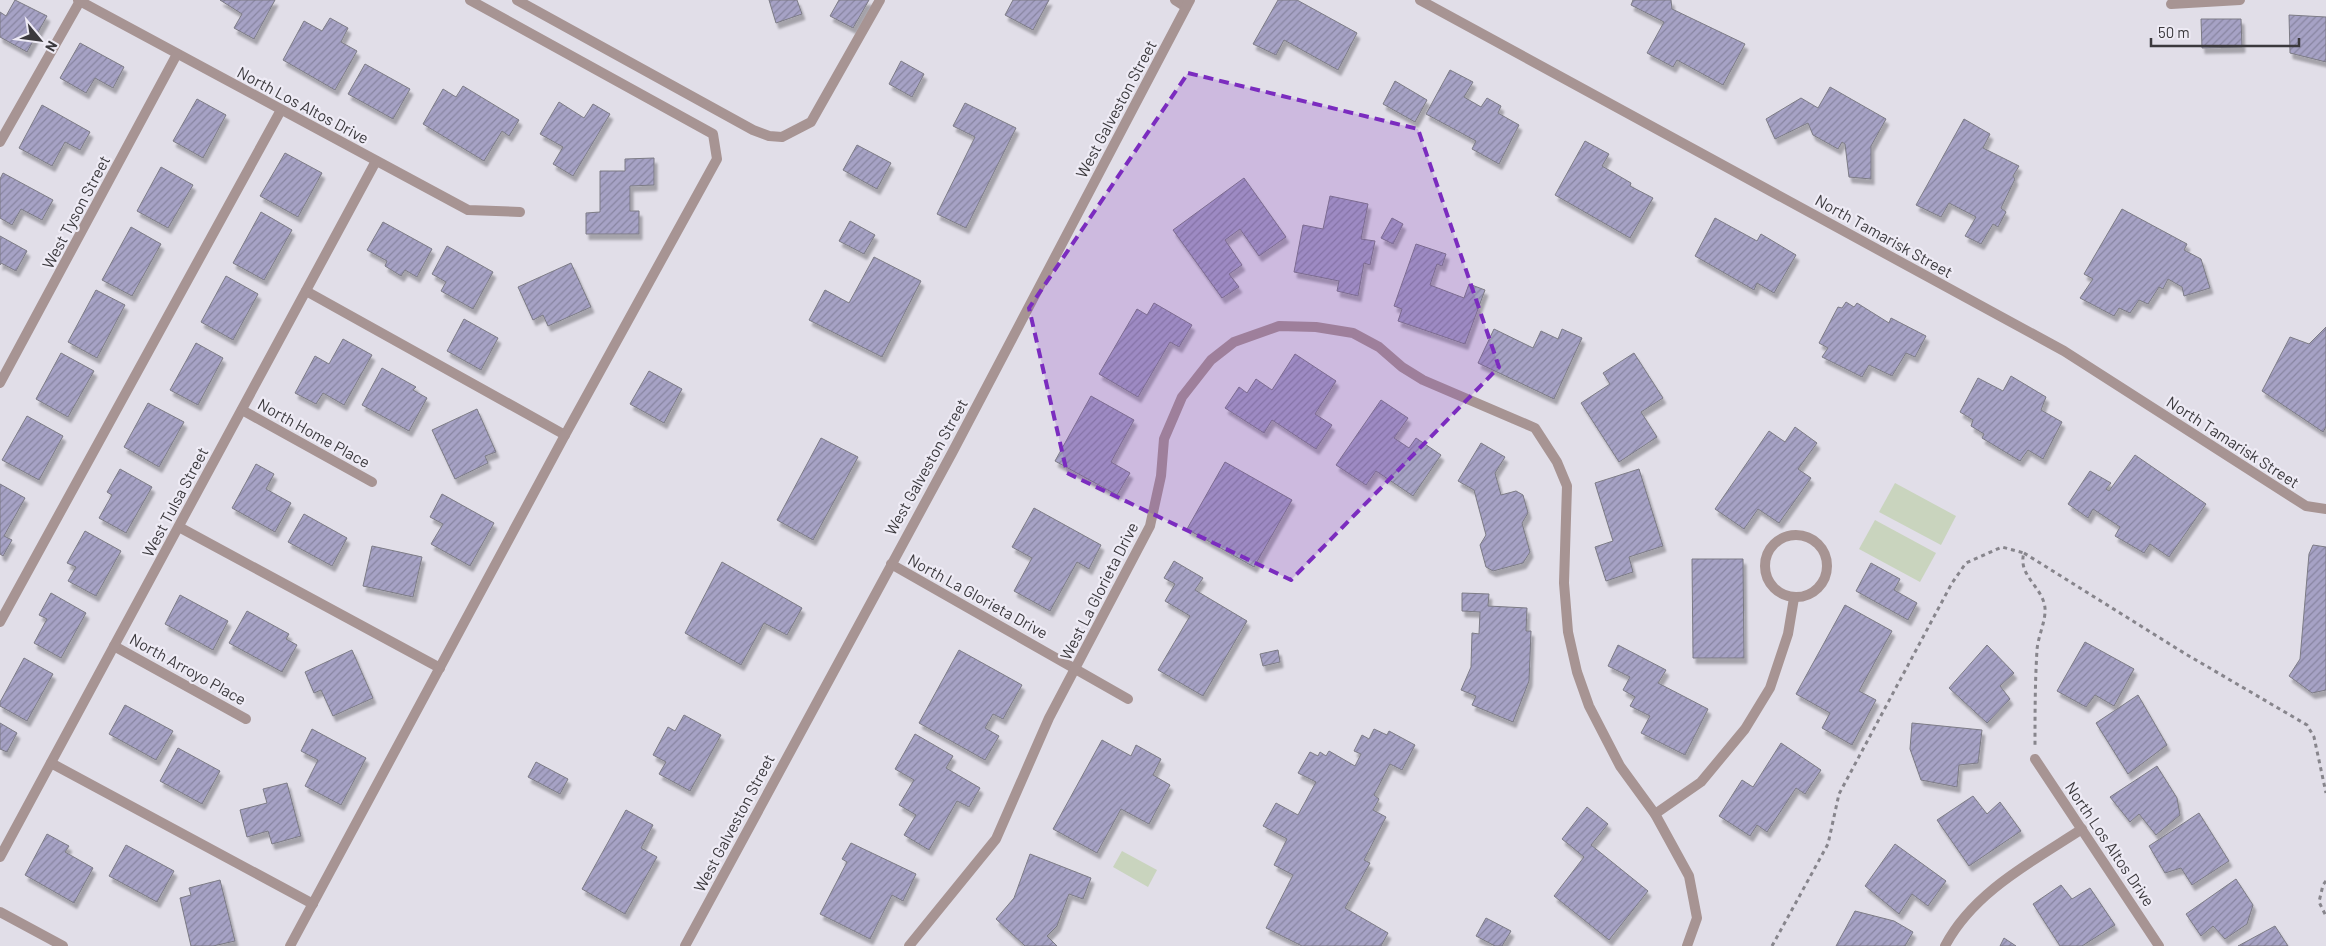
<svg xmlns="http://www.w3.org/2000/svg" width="2326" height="946" font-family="Barlow,sans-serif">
	<defs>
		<pattern id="building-hatch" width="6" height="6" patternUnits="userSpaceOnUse" patternTransform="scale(1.25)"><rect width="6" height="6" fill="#a6a2c5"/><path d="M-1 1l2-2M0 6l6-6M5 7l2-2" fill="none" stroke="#8885a1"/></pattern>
		<filter id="shadow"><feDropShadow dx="3" dy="5.5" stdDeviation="1" flood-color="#0004"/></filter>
	</defs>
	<rect width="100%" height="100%" fill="#e1dee8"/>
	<!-- green -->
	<g fill="#c9d4be">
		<path d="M1895,483L1956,516L1941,545L1879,512Z"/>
		<path d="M1875,520L1936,553L1920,582L1859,549Z"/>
		<path d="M1122,851L1157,870L1148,887L1113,867Z"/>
	</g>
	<!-- building -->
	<g fill="url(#building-hatch)" stroke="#7c7b85" filter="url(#shadow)">
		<path d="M15,0L47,16L27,52L0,37V12L6,16Z"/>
		<path d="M220,0H275L254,39L234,28L242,14Z"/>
		<path d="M769,0H797L802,14L776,23Z"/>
		<path d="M839,0H869L853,28L830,16Z"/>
		<path d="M1013,0H1049L1033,30L1005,15Z"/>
		<path d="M1278,0H1297L1357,33L1338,70L1284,40L1276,55L1253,44Z"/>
		<path d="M1633,0H1671L1672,9L1745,44L1723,85L1677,60L1673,67L1647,53L1664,22L1631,5Z"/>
		<path d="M2289,15L2326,17V62L2290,53Z"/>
		<path d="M330,18L348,28L341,42L357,51L335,90L283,60L304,21L322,31Z"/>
		<path d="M2201,19H2241L2242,47L2202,48Z"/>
		<path d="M80,43L124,67L113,88L95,78L86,93L60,78Z"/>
		<path d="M901,61L924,74L912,97L889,84Z"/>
		<path d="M365,64L410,89L393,119L348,94Z"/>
		<path d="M1450,70L1473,82L1464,97L1481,107L1487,98L1501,106L1498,113L1519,125L1499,164L1472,149L1476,141L1426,114Z"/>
		<path d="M1395,81L1427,100L1415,122L1383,104Z"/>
		<path d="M463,86L519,120L509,136L502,131L484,161L423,124L443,89L456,97Z"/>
		<path d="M1830,87L1886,119L1871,146V179L1849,177L1845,144L1842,142L1838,149L1813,135L1808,123L1775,139L1766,119L1801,98L1818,108Z"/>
		<path d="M197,99L226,115L203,158L173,141Z"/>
		<path d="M559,102L584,118L593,104L610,114L573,176L553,164L563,147L540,134Z"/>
		<path d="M965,103L1016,128L966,228L937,214L975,137L953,126Z"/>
		<path d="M42,105L90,132L80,150L65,142L52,166L19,148Z"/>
		<path d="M1964,119L1990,134L1983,148L2019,166L2013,176L2015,179L2001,208L2006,212L1998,227L1993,224L1981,244L1965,236L1976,217L1949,203L1941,217L1916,205Z"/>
		<path d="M1585,141L1609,154L1602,166L1631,183L1630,186L1653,198L1630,238L1555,195Z"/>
		<path d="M857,145L891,163L877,189L843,170Z"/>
		<path d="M285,153L322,173L298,217L260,196Z"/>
		<path d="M654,158V185L630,186V211H639V234H586V213L600,212V171H625V159Z"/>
		<path d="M161,167L193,185L168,228L137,211Z"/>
		<path d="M3,173L53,200L42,220L21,209L12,225L0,218V179Z"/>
		<path d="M1244,178L1286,237L1259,256L1240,229L1225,240L1242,265L1229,274L1239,287L1222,298L1173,230Z"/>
		<path d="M1330,196L1368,204L1361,239L1375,241L1370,265L1364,263L1358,296L1337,291L1339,281L1294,272L1303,225L1323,229Z"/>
		<path d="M2122,209L2187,244L2184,250L2201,259L2210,288L2184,296L2182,287L2168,279L2163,289L2159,287L2148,304L2139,300L2130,313L2119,308L2114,316L2080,298L2093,279L2084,274Z"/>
		<path d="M261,212L292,230L264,280L233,263Z"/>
		<path d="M1392,218L1403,224L1393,244L1381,238Z"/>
		<path d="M1715,218L1757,241L1761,234L1796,255L1774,293L1757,283L1754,290L1695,256Z"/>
		<path d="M850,221L875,235L864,254L839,241Z"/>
		<path d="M383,222L432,249L417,277L405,270L401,276L385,266L387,261L367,250Z"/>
		<path d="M131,227L161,244L132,296L102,280Z"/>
		<path d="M0,236L27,251L16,271L1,263L0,265Z"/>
		<path d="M1416,244L1446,254L1442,266L1437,264L1430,285L1464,298L1469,284L1485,290L1465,344L1398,321L1402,309L1394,306Z"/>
		<path d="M447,246L493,272L473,309L441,291L446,282L432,274Z"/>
		<path d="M874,257L921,281L882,357L809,320L825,290L849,303Z"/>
		<path d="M571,263L591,307L548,326L543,315L533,320L518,287Z"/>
		<path d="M226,276L258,294L233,340L201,322Z"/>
		<path d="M96,290L125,305L97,358L68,342Z"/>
		<path d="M1846,302L1854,307L1857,303L1889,323L1891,318L1926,336L1915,357L1906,353L1892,376L1869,365L1862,377L1822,357L1828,348L1819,343L1838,307L1842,308Z"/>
		<path d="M1154,303L1192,325L1179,347L1170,342L1138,397L1099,374L1137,309L1147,315Z"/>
		<path d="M464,319L498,338L481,370L447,351Z"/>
		<path d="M2326,327V427L2323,432L2262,391L2290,337L2309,344Z"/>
		<path d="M1494,329L1533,348L1541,331L1558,339L1562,329L1582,338L1554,399L1478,363Z"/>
		<path d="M343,339L372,355L344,405L323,393L316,404L295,393L315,356L329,364Z"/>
		<path d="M196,343L223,358L198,405L170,390Z"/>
		<path d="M61,353L94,371L68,417L36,399Z"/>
		<path d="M1634,353L1663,398L1641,412L1657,437L1619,462L1581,403L1610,384L1603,373Z"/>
		<path d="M1295,354L1336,381L1315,414L1332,425L1316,449L1272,420L1264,433L1225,408L1239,387L1247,393L1256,379L1272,390Z"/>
		<path d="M382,368L416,387L413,390L427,398L409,431L362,405Z"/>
		<path d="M649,371L682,389L664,423L630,404Z"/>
		<path d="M2011,376L2046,397L2041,410L2062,422L2043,459L2028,450L2020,461L1982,438L1984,434L1971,426L1973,420L1960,412L1978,378L2003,391Z"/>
		<path d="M1091,396L1134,420L1111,462L1130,473L1117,495L1055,461Z"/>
		<path d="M1381,400L1408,418L1394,438L1409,448L1416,438L1441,455L1413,496L1376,471L1366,485L1336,465Z"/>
		<path d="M148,403L184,422L159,467L124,447Z"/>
		<path d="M477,409L496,452L485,456L488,463L455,479L432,430Z"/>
		<path d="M27,416L63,436L39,480L2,460Z"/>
		<path d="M1795,427L1817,443L1798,469L1811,478L1779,523L1758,509L1744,529L1715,509L1769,431L1785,442Z"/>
		<path d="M821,438L858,457L813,540L777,520Z"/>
		<path d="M1481,443L1505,457L1495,473L1501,495L1516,491L1523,495L1528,513L1522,523L1530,552L1523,563L1493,571L1486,567L1480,545L1486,535L1474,490L1458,481Z"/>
		<path d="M2135,455L2206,504L2169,557L2150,544L2144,553L2115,536L2120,527L2093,509L2088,518L2068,504L2090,471L2111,483L2106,489L2109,491Z"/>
		<path d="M1225,462L1292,500L1254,567L1187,529Z"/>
		<path d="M256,464L274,474L266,489L291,503L275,532L232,508Z"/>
		<path d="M120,469L152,487L126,533L99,518L112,495L107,492Z"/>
		<path d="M1639,469L1663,546L1629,557L1633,572L1606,581L1595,547L1613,541L1595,483Z"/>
		<path d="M0,484L25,498L4,536L12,540L3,556L0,554Z"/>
		<path d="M442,494L494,523L470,566L431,544L443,524L430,517Z"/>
		<path d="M1034,508L1101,545L1089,569L1077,562L1050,611L1014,591L1032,558L1012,547Z"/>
		<path d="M304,514L347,538L332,566L288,542Z"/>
		<path d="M85,531L121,551L96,596L68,581L76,567L67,563Z"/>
		<path d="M2313,545L2326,547V690L2312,693L2289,676L2300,659L2309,554Z"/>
		<path d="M372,546L422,557L413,597L363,586Z"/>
		<path d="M1692,559H1743L1744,658H1693Z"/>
		<path d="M1174,561L1203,578L1195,590L1247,621L1203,696L1158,670L1190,616L1165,601L1175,584L1164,578Z"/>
		<path d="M722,562L802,608L787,635L764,623L741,665L685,633Z"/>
		<path d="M1871,563L1900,579L1894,590L1917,603L1908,620L1856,591Z"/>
		<path d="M51,593L86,613L61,658L34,643L47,619L39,615Z"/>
		<path d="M1462,593L1489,594L1488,606L1527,608L1526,631H1531L1529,681L1513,722L1472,705L1476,696L1461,690L1471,667L1472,633L1479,634L1480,612L1462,611Z"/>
		<path d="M180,595L228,621L213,650L165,624Z"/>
		<path d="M1845,605L1892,631L1859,691L1876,700L1852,745L1822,728L1830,713L1796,694Z"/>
		<path d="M247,611L289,634L286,639L297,645L282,672L229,643Z"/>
		<path d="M2085,642L2134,669L2114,706L2095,695L2086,707L2057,691Z"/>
		<path d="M1618,645L1666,670L1658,683L1708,709L1685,755L1641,733L1650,716L1630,706L1635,697L1623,690L1630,677L1608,666Z"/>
		<path d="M1987,645L2014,673L2000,686L2010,699L1987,723L1949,688Z"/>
		<path d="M352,650L373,698L333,716L321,690L314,693L305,672Z"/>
		<path d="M959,650L1022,685L1003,719L993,714L985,728L999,736L985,760L919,723Z"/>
		<path d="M1278,650L1280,662L1263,666L1260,654Z"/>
		<path d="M24,658L53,674L27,721L0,706V702Z"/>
		<path d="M2138,695L2167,745L2128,774L2096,723Z"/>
		<path d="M125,705L173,731L156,760L109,734Z"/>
		<path d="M684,715L721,735L690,791L659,774L666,762L653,755L668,727L675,731Z"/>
		<path d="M0,723L17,733L7,752L0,749Z"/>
		<path d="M1912,723L1982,730L1978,763L1959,765L1957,787L1921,780L1910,749Z"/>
		<path d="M312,729L366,758L341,805L305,786L318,760L301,751Z"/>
		<path d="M1374,729L1387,735L1389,731L1415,745L1402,770L1390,764L1374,795L1379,799L1373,810L1386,817L1364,860L1370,863L1345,908L1388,933L1381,946H1302L1266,928L1293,875L1274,865L1287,839L1263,826L1276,803L1298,815L1316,782L1298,773L1310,752L1318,756L1320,752L1326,756L1329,751L1355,766L1361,754L1354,751L1362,735L1369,739Z"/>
		<path d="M915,734L953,756L946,768L980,788L969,807L957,801L929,850L904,835L916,815L899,805L914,780L895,769Z"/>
		<path d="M1102,740L1131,756L1136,745L1161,759L1153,775L1170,785L1149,824L1121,809L1097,853L1053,829Z"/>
		<path d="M1781,743L1821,770L1805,794L1796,788L1767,832L1757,825L1750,836L1719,816L1742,780L1753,787Z"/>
		<path d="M178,748L220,771L202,804L160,781Z"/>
		<path d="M536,762L568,779L560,794L528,777Z"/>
		<path d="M2157,766L2177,798L2180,815L2156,835L2139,814L2130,822L2110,797Z"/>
		<path d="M287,783L301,836L272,844L268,831L247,837L240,810L267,803L263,789Z"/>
		<path d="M1973,796L1987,814L2000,802L2021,831L1969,866L1937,820Z"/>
		<path d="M1587,807L1608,824L1591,845L1648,891L1609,940L1554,896L1584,857L1562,839Z"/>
		<path d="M626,810L653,825L641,848L657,857L625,914L582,889Z"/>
		<path d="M2199,813L2229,861L2192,885L2181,868L2165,873L2149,846Z"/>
		<path d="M47,834L69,846L65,852L93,868L74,903L25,875Z"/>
		<path d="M851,843L916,874L903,901L892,895L870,939L820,914L847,862L842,859Z"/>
		<path d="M1895,844L1946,881L1928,906L1912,894L1899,914L1865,886Z"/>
		<path d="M126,845L174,871L157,902L109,876Z"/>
		<path d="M1030,854L1091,878L1083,899L1069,894L1057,926L1047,936L1057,946H1025L996,919L1014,898Z"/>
		<path d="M2236,879L2253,905L2247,924L2225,939L2213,926L2201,936L2186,914Z"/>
		<path d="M220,880L235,941L213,946H191L180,898L191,895L189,888Z"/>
		<path d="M2061,885L2072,899L2090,888L2115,925L2082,946H2060L2033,904Z"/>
		<path d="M1855,911L1894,921L1913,932L1905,946H1836Z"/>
		<path d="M1486,918L1511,931L1502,946H1495L1476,936Z"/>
		<path d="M2275,926L2288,946H2238Z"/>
		<path d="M2004,938L2016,946H2000Z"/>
	</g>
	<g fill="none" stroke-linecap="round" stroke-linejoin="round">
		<!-- path -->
		<g stroke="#87858c" stroke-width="3" stroke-dasharray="4 4" stroke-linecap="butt">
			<path d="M2024,553L2184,653L2307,725L2314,737L2326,793"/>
			<path d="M2326,881L2323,885L2319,902L2326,916"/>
			<path d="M1772,946L1828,844L1839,794L1952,583L1966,563L2002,547L2024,553C2017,575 2043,587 2045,608C2046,621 2038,636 2037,650C2035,682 2035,714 2035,746"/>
		</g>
		<!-- service -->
		<g stroke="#a79493" stroke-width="10">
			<path d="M517,0L753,130L769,136L782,137L811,122L880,0"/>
			<path d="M1175,0L1186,7"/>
			<path d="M2171,4L2240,0"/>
			<path d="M0,142L80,1"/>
			<path d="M306,291L565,435"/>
			<path d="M179,527L440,668"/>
			<path d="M0,622L281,110"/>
			<path d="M51,763L313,904"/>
			<path d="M290,946L565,435L717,159L713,134L470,0"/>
		</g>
		<!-- minor -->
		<g stroke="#a79493" stroke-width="10">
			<path d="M78,0L468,210L520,212"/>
			<path d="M1420,0L2064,351L2306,506L2326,509"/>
			<path d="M0,383L177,54"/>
			<path d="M242,410L372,482"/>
			<circle cx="1796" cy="566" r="31"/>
			<path d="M891,564L1128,699"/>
			<path d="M114,646L246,719"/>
			<path d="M2035,759L2159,946"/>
			<path d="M1655,814L1701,782L1745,729L1770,688L1788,634L1794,598"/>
			<path d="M0,857L376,161"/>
			<path d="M0,912L63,946"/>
			<path d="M909,946L996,839L1049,718L1150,526L1161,476L1164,439L1182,397L1211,360L1234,342L1279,326L1316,327L1353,333L1379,347L1402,367L1423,380L1535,428L1557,462L1567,486L1564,583L1568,632L1577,672L1589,706L1620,766L1655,814L1689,876L1697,918L1687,946"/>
			<path d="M1945,946C1973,892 2033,861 2082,829"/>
		</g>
		<!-- tertiary -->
		<path stroke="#a79493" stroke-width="10" d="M685,946L952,453L1190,0"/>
	</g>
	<!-- marked area -->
	<path fill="#7b2cbf" fill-opacity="0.2" stroke="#7b2cbf" stroke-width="4" stroke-dasharray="10 6" stroke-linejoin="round" d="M1188,73L1418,129L1499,367L1291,580L1067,473L1029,308Z"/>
	<g text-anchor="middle" stroke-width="4.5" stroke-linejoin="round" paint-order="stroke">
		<!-- street labels -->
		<g font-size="16" fill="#3b393d" stroke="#eeebf5">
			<text transform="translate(303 105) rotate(28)" y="6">North Los Altos Drive</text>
			<text transform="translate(1116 109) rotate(-62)" y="6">West Galveston Street</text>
			<text transform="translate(76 212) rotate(-62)" y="6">West Tyson Street</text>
			<text transform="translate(1884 236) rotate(29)" y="6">North Tamarisk Street</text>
			<text transform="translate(314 433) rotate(29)" y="6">North Home Place</text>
			<text transform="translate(2233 442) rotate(33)" y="6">North Tamarisk Street</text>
			<text transform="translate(926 467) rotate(-61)" y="6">West Galveston Street</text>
			<text transform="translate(175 502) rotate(-62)" y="6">West Tulsa Street</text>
			<text transform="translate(1099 591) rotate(-63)" y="6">West La Glorieta Drive</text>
			<text transform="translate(978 596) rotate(29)" y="6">North La Glorieta Drive</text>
			<text transform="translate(188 669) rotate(29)" y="6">North Arroyo Place</text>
			<text transform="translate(734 823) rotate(-62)" y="6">West Galveston Street</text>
			<text transform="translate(2110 844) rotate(56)" y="6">North Los Altos Drive</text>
		</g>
	</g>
	<!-- north arrow -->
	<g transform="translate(40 40) rotate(119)" stroke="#eeebf5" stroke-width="4" paint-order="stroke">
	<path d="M0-4L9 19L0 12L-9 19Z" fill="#3b393d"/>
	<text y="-8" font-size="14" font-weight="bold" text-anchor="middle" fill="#3b393d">N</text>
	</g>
	<!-- scale -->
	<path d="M2151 38v8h148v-8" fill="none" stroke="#3b393d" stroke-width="2.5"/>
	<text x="2158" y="38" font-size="15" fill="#3b393d" stroke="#eeebf5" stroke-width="4" paint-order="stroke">50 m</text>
</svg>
